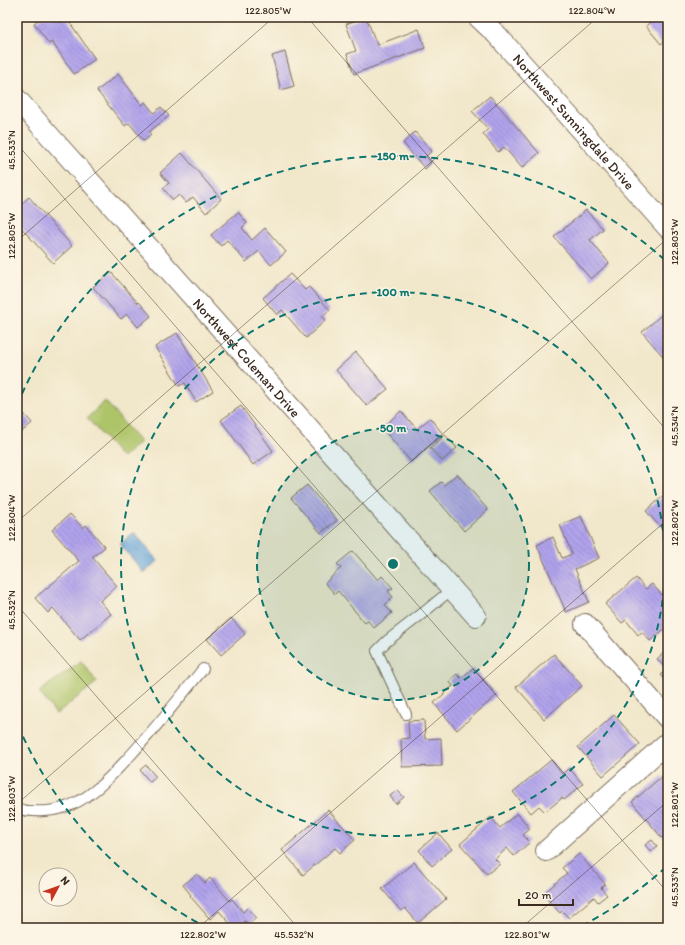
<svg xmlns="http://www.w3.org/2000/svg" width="685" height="945" font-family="Itim,sans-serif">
	<defs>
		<pattern id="water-ripples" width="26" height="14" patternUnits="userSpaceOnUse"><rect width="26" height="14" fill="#68a5d9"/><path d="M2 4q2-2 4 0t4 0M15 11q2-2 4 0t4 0" fill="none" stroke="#5787af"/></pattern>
		<pattern id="building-back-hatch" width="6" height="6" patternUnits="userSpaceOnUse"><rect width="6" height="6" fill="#b1a3ec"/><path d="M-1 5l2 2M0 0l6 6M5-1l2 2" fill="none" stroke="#9185bf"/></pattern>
	</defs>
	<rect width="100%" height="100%" fill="#fcf5e5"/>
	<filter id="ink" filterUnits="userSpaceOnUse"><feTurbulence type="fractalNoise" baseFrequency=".025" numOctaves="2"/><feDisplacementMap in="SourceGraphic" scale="8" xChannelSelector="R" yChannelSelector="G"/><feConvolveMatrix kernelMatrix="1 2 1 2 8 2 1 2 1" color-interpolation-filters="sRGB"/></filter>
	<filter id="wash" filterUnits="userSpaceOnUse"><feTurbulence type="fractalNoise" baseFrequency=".012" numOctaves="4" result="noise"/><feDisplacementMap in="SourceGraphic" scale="16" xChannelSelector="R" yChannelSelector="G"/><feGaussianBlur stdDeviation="0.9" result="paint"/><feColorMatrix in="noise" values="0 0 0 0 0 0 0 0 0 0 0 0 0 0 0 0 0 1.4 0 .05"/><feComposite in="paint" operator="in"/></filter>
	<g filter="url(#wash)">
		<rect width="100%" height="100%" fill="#f1e7ca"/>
		<!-- garden -->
		<g fill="#aec469" stroke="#747744">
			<path d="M105,401L140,442L122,458L87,418Z"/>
			<path d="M81,661L97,682L56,714L39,692Z"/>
		</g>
		<!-- water -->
		<path fill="url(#water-ripples)" stroke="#52687c" d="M134,532L158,561L144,573L120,544Z"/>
		<g id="blocks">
			<!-- building -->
			<g fill="url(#building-back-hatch)">
				<path d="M43,17H66L95,59L74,74L52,42L49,44L34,23Z"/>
				<path d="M365,17H366L377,45L419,29L425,48L354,74L347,54L356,51L346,24Z"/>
				<path d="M651,17H668V38L661,44L646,26L653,19Z"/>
				<path d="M285,52L294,86L281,90L272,56Z"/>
				<path d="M118,74L142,105L145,102L154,113L161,107L169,116L149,132L151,135L144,141L129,123L125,126L97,91Z"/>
				<path d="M490,96L539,153L522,168L504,147L498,152L483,134L488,129L472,111Z"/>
				<path d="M415,132L432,151L426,156L431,163L425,169L403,143Z"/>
				<path d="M182,153L221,199L206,213L193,197L186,203L179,195L173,200L163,188L169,183L160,173Z"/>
				<path d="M29,197L72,246L53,263L17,223V208Z"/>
				<path d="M586,210L603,229L590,240L609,263L591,279L554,237Z"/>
				<path d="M238,212L247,223L242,228L252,240L265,228L286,252L271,265L259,251L246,262L227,240L221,246L211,235Z"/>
				<path d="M111,272L138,303L139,302L151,316L138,327L127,314L121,319L93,287Z"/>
				<path d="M290,274L305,290L309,287L330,310L322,316L326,320L306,338L282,310L277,315L263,298Z"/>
				<path d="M668,309V362L642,332Z"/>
				<path d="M177,333L213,391L196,402L185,383L179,386L155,347Z"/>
				<path d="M356,352L388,389L367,406L336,370Z"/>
				<path d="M17,406L32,423L17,436Z"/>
				<path d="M241,406L273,451L253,465L221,420Z"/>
				<path d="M401,411L417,429L430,418L443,434L411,462L382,428Z"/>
				<path d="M445,435L457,448L442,461L430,448Z"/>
				<path d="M457,474L488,510L464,531L430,491L441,482L444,485Z"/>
				<path d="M307,485L337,520L321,533L291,498Z"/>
				<path d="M668,492V540L662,533L667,528L664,524L660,527L646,511Z"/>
				<path d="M70,514L83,528L86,525L105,547L92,557L117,586L100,601L111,614L80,640L53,608L48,613L35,598L79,561L52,530Z"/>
				<path d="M581,516L599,558L575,569L589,602L566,612L537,545L553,537L562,558L572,554L560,525Z"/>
				<path d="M353,551L378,580L382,576L393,588L388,591L393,597L385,605L392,613L374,628L368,621L365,623L338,591L335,594L325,583L341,568L337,564Z"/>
				<path d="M636,578L646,589L652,584L668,602V626L650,641L642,632L638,635L626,620L622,623L605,604Z"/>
				<path d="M231,618L245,634L221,655L207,639Z"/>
				<path d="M668,649V683L661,675L667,670L657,659Z"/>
				<path d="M554,654L582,686L544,719L516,687Z"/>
				<path d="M473,668L497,695L457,730L434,703L453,686L449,681L457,674L461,678Z"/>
				<path d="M614,715L640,744L603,776L578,747Z"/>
				<path d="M424,720L425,739L441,738L442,766L402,767L401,739L409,738L408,721Z"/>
				<path d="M551,760L562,774L569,768L583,784L564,800L562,798L545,812L539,806L531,813L513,792Z"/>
				<path d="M146,765L156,777L150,782L140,770Z"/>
				<path d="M662,776L668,783V833L662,838L632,802Z"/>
				<path d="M397,790L404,797L396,804L390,796Z"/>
				<path d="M328,810L355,840L340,853L335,848L303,875L282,850Z"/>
				<path d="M517,813L530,829L523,835L530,842L514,856L507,848L495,859L500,864L487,874L460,844L491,817L500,828Z"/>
				<path d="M438,833L452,849L432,866L419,850Z"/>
				<path d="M652,840L657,846L651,852L645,845Z"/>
				<path d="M579,854L605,884L601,888L607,895L598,902L594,897L569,918L562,911L560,913L543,894L567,873L562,868Z"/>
				<path d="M414,862L446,899L418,923L405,908L401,911L382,889Z"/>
				<path d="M197,874L205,883L210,878L230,901L232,899L243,912L247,908L256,918L248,925L245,921L237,928H234L219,911L210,919L190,896L191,895L183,885Z"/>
				<path d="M458,922L463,928H451Z"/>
			</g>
		</g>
	</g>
	<g filter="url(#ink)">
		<use href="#blocks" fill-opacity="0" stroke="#7b6c5a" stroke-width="1"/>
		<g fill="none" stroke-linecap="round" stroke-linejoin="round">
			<!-- lane casing -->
			<g stroke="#7b6c5a" stroke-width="12">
				<g id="lane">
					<path d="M406,714L377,651L387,641L423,613L452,589"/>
					<path d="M17,809C34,813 55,812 71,805C93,796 112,775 128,758C154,730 178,700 203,669"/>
					<path d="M667,928L668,927"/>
				</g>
			</g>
			<!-- street casing -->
			<g stroke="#7b6c5a" stroke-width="22">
				<g id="street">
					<path id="s1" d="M478,17L497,35L668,228"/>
					<path id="s2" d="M17,99L476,616"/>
					<path d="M585,624L668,719"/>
					<path d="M546,851L668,742"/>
				</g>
			</g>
			<!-- lane -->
			<use href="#lane" stroke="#fff" stroke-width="10"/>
			<!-- street -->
			<use href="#street" stroke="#fff" stroke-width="20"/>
		</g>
	</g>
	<!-- ticks -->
	<path fill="none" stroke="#3b2a1e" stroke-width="1" stroke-opacity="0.45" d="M307,17L668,432M17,144L668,893M17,241L274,17M17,522L598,17M17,605L298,928M17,804L668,238M198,928L668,519M521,928L668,801"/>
	<!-- distance rings -->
	<circle cx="393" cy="564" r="136" fill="#0f766e" fill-opacity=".12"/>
	<g fill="none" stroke="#0f766e" stroke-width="2" stroke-dasharray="7 5">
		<circle cx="393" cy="564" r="136"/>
		<circle cx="393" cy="564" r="272"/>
		<path d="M666 867A408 408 0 0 1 578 928M208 928A408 408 0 0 1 17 723M17 405A408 408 0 0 1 666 261"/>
	</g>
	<g text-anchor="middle" stroke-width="3" stroke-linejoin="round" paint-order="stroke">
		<!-- street labels -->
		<g font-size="14" fill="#3b2a1e" stroke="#fcf5e5">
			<text dy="5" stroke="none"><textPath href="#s1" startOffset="142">Northwest Sunningdale Drive</textPath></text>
			<text dy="5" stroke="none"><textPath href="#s2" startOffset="346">Northwest Coleman Drive</textPath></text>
		</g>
	</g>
	<circle cx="393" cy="564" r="6" fill="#0f766e" stroke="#fcf5e5" stroke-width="2"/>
	<g font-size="12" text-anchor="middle" font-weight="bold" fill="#0f766e" stroke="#fcf5e5" stroke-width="3" stroke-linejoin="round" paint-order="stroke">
		<text x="393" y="160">150 m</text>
		<text x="393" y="296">100 m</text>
		<text x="393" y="432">50 m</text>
	</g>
	<!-- margin -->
	<rect width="685" height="945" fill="none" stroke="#fcf5e5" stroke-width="44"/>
	<!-- north arrow -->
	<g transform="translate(58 887) rotate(49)"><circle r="19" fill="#fcf5e5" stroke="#afa495"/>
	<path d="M0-3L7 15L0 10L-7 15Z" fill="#c8321e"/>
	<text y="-6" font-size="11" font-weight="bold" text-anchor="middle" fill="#3b2a1e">N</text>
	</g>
	<!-- scale -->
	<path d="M519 899v6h54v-6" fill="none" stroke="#3b2a1e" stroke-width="2"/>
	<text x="525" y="899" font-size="12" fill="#3b2a1e" stroke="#fcf5e5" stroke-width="3" paint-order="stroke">20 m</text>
	<rect x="22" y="22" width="641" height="901" fill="none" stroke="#3b2a1e" stroke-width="1.5"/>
	<g font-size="10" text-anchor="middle" fill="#3b2a1e">
		<text x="268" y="14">122.805°W</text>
		<text x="592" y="14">122.804°W</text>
		<text transform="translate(11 150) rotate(-90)" y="4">45.533°N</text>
		<text transform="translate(11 236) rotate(-90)" y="4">122.805°W</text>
		<text transform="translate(674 242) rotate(-90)" y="4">122.803°W</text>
		<text transform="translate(674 426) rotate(-90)" y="4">45.534°N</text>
		<text transform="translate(11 518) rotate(-90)" y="4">122.804°W</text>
		<text transform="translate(674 523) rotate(-90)" y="4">122.802°W</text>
		<text transform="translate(11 610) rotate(-90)" y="4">45.532°N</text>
		<text transform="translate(11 799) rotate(-90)" y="4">122.803°W</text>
		<text transform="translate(674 805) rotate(-90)" y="4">122.801°W</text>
		<text transform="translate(674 887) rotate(-90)" y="4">45.533°N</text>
		<text x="203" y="938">122.802°W</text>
		<text x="294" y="938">45.532°N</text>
		<text x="527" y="938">122.801°W</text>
	</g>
</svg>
